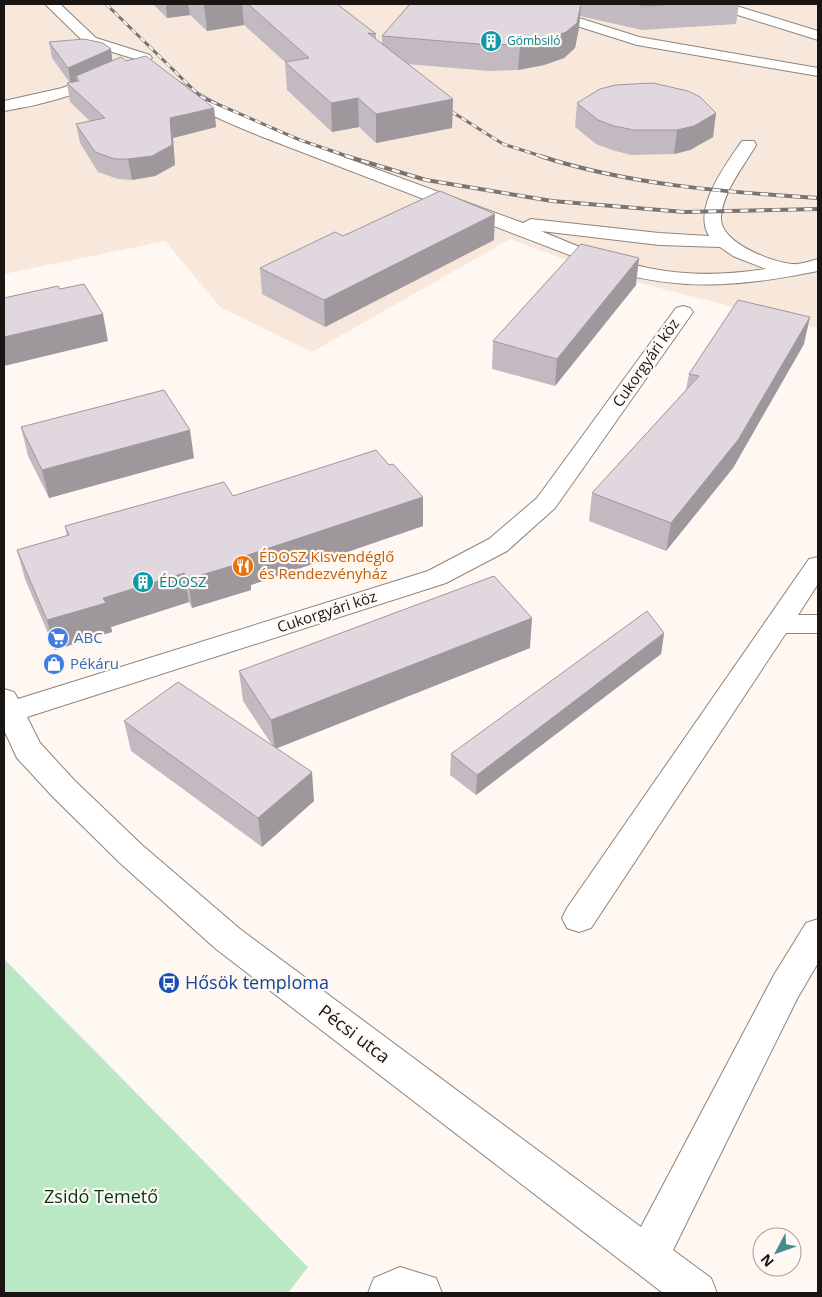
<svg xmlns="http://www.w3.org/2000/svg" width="822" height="1297" font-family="'Open Sans',sans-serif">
	<rect width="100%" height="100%" fill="#fef7f2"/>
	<!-- built -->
	<path fill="#f8e8dc" d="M4,4H818V328L647,285L580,265L510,239L312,352L220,307L165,241L4,274Z"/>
	<!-- green -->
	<path fill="#bbe8c4" d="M4,959L308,1267L288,1293H4Z"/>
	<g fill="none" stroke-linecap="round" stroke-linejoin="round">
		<!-- minor casing -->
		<g stroke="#8c847d" stroke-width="2">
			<g id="minor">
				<path d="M45,4H60L96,38L150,55L152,58L145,62L86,44Z"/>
				<path d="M515,4H535L639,37L818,68V76L637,45L517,7Z"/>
				<path d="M710,4H730L818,31V40L712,7Z"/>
				<path d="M103,72L111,77L108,80C75,96 40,105 4,111V101L62,88Z"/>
				<path d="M179,82L227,109L300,141L523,223L531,219L659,233L709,236C692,209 726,164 742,141H754L756,145C744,166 723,191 721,217C719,242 771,262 792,264C800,265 810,261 818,259V271C743,286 686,292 611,271L260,136C237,126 185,107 171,87ZM541,231L659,245L720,247L733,256L766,269C676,283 623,266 541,231Z"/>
				<path d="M683,306L690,308L693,312L555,508L507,551L446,583L27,717L40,743L75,781L142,845L240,929L641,1227L774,975L806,923L818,919V963L798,997L673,1250L711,1278L717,1293H663L216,949L120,863L53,797L17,758L4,730V689L14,692L18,699L428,571L489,539L537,498L676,308Z"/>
				<path d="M818,557V584L798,615H818V633H786L591,928L579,932L567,928L562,918L567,908L809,559Z"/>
				<path d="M400,1267L436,1278L442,1293H368L374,1278Z"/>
			</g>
		</g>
		<!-- minor -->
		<use href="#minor" fill="#fff" fill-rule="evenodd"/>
		<!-- rail-far1 casing -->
		<g stroke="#797471" stroke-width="3">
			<g id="rail-far1">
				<path d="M106,4L201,97L300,140L350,157"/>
				<path d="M441,105L503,144L544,157"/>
			</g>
		</g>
		<!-- rail casing -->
		<g stroke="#797471" stroke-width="4">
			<g id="rail">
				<path d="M346,156L426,180L552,201L684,212L818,209"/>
				<path d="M540,156C629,185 725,192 818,198"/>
			</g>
		</g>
		<!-- rail-far1 -->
		<use href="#rail-far1" stroke="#fef7f2" stroke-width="2" stroke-dasharray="6" stroke-linecap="butt"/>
		<!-- rail -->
		<use href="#rail" stroke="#fef7f2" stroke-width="2.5" stroke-dasharray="8" stroke-linecap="butt"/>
	</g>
	<!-- wall -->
	<g fill="#c2bac0">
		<path d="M153,4H337L376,34V39L382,44V36L410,4H739L736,24L642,30L580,16L579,28L575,48L564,58L544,65L518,70L489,71L407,64L453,99L452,128L376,143L359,127L332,132L287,90L285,62L244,25L207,31L190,15L167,18Z"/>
		<path d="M49,42L112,60L126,61L214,108L216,127L173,138L175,165L155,176L132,180L118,179L98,172L80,143L76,124L90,121L70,102L67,83H70L52,58Z"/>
		<path d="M577,103L716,113L713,137L690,150L674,154L631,155L612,150L596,144L575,127Z"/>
		<path d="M343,236L494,240L325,327L262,294L260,268Z"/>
		<path d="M636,285L555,386L492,369L493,341Z"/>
		<path d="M804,344L733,468L666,551L589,521L592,493L686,390L689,374Z"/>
		<path d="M21,427L194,458L49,498L28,456Z"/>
		<path d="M233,496L423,526L251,585V590L192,608L189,602L111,627L112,632L55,650L25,579L17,550L67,536L65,526Z"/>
		<path d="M664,633L661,654L476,795L450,775L451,754Z"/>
		<path d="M530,648L277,748L314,801L262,847L131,751L124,721L272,745L243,701L239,671Z"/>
	</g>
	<!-- shaded-wall -->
	<g fill="#9e979c">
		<path d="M166,4H188L190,15L167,18Z"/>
		<path d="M204,4H242L244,25L207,31Z"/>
		<path d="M581,4L579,28L575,48L564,58L544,65L518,70L520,44Z"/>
		<path d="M111,49L113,65L76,76L77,82L71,84L68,68Z"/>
		<path d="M358,98L359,127L332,132L331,103Z"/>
		<path d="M453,99L452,128L376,143V114Z"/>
		<path d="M214,108L216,127L173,138L175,165L155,176L132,180L128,159L170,118Z"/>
		<path d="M716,113L713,137L690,150L674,154L677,130Z"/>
		<path d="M495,214L494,240L325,327L324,300Z"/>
		<path d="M639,258L636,285L555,386L557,359Z"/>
		<path d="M103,314L108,341L4,366V337Z"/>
		<path d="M810,317L804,344L733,468L666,551L671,523Z"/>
		<path d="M190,430L194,458L49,498L42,470Z"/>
		<path d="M423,497V526L251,585V590L192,608L188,579L245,556Z"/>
		<path d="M184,573L189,602L111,627L112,632L55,650L47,620L103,598Z"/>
		<path d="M532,618L530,648L275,749L271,720Z"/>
		<path d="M664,633L661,654L476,795L477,775Z"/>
		<path d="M312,772L314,801L262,847L258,818Z"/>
	</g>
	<!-- building -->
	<g fill="#e1d8df" stroke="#9e979c">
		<path d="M248,4H337L376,34L368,33L453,99L376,114L358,98L331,103L285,62L309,58Z"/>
		<path d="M410,4H581L577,23L566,32L546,40L520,44L490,45L382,36Z"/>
		<path d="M635,4H677L645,6Z"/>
		<path d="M84,39L103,43L111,49L68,68L49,42Z"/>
		<path d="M146,56L214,108L170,118L172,145L152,156L128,159H115L95,152L76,124L105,118L67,83L79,81L76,76L121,57L126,61Z"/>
		<path d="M653,83L688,91L700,97L716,113L694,126L677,130H634L614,126L598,120L577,103L600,89L615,85Z"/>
		<path d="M440,191L495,214L324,300L260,268L335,232L343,236Z"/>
		<path d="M581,244L639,258L557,359L493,341Z"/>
		<path d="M84,284L103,314L4,337V298L58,286L60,289Z"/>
		<path d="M738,300L810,317L738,440L671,523L592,493L699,376L689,374Z"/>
		<path d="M164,390L190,430L42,470L21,427Z"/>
		<path d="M376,450L389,465L393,464L423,497L245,556L248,561L188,579L184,573L103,598L106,603L47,620L17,550L69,535L65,526L224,482L233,496Z"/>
		<path d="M494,576L532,618L271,720L239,671Z"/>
		<path d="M647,611L664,633L477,775L451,754Z"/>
		<path d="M178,682L312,772L258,818L124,721Z"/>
	</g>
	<!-- icons -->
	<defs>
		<g id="building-disc" transform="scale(1.125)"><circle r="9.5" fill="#0f9aa8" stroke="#fef7f2"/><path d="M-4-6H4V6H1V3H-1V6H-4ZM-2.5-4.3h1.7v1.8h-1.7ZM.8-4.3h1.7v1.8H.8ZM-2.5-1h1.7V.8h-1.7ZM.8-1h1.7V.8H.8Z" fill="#fff"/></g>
		<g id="restaurant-disc" transform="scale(1.125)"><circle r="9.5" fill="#e8710a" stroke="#fef7f2"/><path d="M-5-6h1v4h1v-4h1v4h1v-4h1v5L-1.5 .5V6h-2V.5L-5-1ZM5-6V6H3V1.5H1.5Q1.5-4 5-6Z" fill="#fff"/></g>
		<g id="supermarket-disc" transform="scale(1.125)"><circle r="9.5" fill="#3f7fe0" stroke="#fef7f2"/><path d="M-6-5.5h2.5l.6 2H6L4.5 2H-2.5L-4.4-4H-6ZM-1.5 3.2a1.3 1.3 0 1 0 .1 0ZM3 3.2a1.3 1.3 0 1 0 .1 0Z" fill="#fff"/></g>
		<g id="shop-disc" transform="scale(1.125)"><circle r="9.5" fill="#3f7fe0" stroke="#fef7f2"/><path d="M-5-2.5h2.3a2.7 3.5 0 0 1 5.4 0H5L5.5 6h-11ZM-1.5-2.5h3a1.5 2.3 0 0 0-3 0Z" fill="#fff"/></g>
		<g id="bus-disc" transform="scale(1.125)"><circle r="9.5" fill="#1a4fb4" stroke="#fef7f2"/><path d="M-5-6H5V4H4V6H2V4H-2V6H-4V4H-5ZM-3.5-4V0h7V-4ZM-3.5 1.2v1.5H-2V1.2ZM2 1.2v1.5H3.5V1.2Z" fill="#fff"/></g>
	</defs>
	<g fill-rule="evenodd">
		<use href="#building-disc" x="491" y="41"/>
		<use href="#restaurant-disc" x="243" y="566"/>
		<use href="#building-disc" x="143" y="582"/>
		<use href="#supermarket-disc" x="58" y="638"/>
		<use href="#shop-disc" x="54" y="664"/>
		<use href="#bus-disc" x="169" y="983"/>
	</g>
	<g text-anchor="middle" stroke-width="4.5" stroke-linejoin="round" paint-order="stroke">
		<!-- far-culture labels -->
		<g font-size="12" fill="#0d838f" stroke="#fef7f2" text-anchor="start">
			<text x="507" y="45">Gömbsiló</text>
		</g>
		<!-- street labels -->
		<g font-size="15" fill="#181513" stroke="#fef7f2">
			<text transform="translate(646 363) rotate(-55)" y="5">Cukorgyári köz</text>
			<text transform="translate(327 612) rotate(-18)" y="5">Cukorgyári köz</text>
		</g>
		<!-- food labels -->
		<g font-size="15" fill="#c56008" stroke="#fef7f2" text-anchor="start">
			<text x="259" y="562">ÉDOSZ Kisvendéglő<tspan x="259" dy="17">és Rendezvényház</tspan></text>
		</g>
		<!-- culture labels -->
		<g font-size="15" fill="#0d838f" stroke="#fef7f2" text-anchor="start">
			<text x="159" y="587">ÉDOSZ</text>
		</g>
		<!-- shop labels -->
		<g font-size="15" fill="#366cbe" stroke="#fef7f2" text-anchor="start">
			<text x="74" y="643">ABC</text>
			<text x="70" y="669">Pékáru</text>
		</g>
		<!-- near-transit labels -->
		<g font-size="18" fill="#164399" stroke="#fef7f2" text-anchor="start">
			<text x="185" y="989">Hősök temploma</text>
		</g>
		<!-- near-street labels -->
		<g font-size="18" fill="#181513" stroke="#fef7f2">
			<text transform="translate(354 1034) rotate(37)" y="6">Pécsi utca</text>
		</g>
		<!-- near-park labels -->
		<g font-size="18" fill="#023919" stroke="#fef7f2">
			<text x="101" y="1203">Zsidó Temető</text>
		</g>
	</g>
	<!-- border -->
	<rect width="822" height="1297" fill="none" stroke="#181513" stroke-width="10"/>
	<!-- north arrow -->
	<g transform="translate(777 1252) rotate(229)"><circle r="24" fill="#fef7f2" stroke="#a29d99"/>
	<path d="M0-4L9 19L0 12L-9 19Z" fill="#448c8f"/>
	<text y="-8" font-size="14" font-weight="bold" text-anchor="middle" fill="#181513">N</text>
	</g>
</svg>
